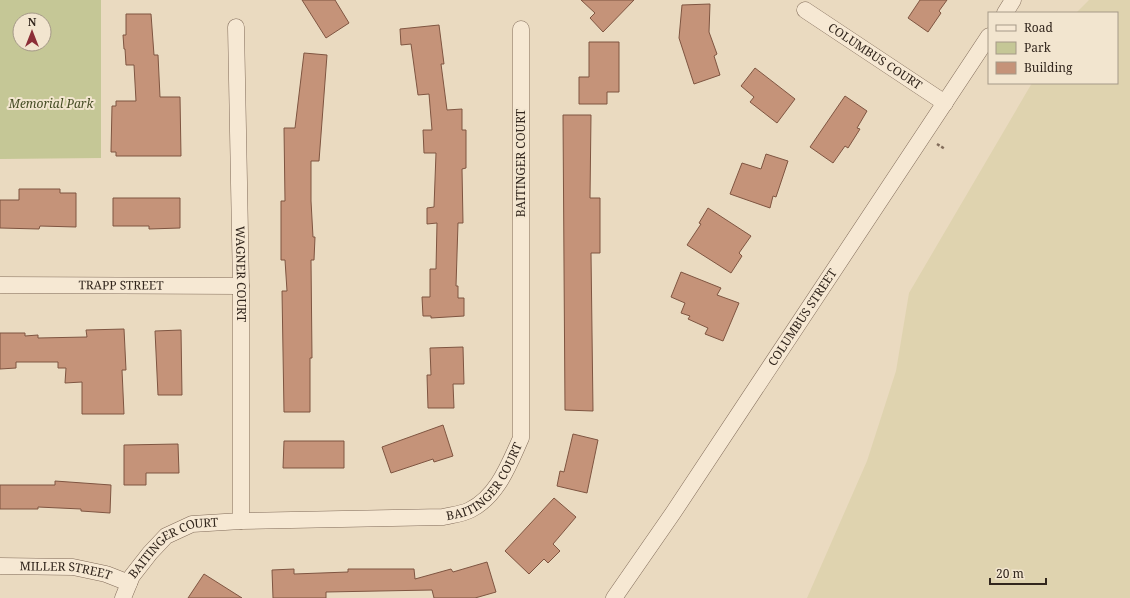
<svg xmlns="http://www.w3.org/2000/svg" width="1130" height="598" font-family="'Noto Serif',serif">
	<rect width="100%" height="100%" fill="#eadac0"/>
	<!-- farmland -->
	<path fill="#dfd3af" d="M1089,0H1130V598H807L867,461L896,371L909,293L1032,83H1117V13H1076Z"/>
	<!-- green -->
	<path fill="#c5c796" fill-rule="evenodd" d="M0,0H101V158L0,159ZM20,20H44V44H20Z"/>
	<!-- building -->
	<g fill="#c59379" stroke="#7f5541">
		<path d="M302,0H335L349,23L326,38Z"/>
		<path d="M581,0H634L603,32L590,18L595,13Z"/>
		<path d="M920,0H947L939,11L941,13L928,32L908,18Z"/>
		<path d="M710,4L709,32L717,54L714,56L720,75L694,84L679,38L682,5Z"/>
		<path d="M126,14H151L154,55H158L160,97H180L181,156H116V152H111L112,106H116V101H136L134,65H126L125,49H124L123,35H126Z"/>
		<path d="M439,25L444,64H441L447,110L462,109V130H466V168L462,169L463,223H458L456,286H458V298H464V316L431,318V316H423L422,297H430V269H436L437,223L427,224V208L434,207L436,153H424L423,130H432L429,94L418,95L411,44L401,45L400,29Z"/>
		<path d="M589,42H619V92H607V104H579V77H589Z"/>
		<path d="M304,53L327,55L319,161H311V201L313,237H315L314,260H311L312,358H310V412H284L282,291H287L285,260H281V201H285L284,128H295Z"/>
		<path d="M755,68L795,99L777,123L750,102L754,97L741,86Z"/>
		<path d="M845,96L867,111L857,128L860,129L848,148L845,146L833,163L810,147Z"/>
		<path d="M563,115H591L590,198H600V253H591L593,411L565,410Z"/>
		<path d="M766,154L788,161L776,197L773,196L770,208L730,194L742,163L761,169Z"/>
		<path d="M19,189H60V193H76V227L40,226L39,229L0,228V200H19Z"/>
		<path d="M113,198H180V228L149,229V226H113Z"/>
		<path d="M708,208L751,236L739,253L742,256L731,273L687,245L701,224L699,223Z"/>
		<path d="M681,272L721,288L717,295L739,303L723,341L705,334L708,328L688,319L690,316L681,313L685,303L671,297Z"/>
		<path d="M124,329L126,370H122L124,414H82V382L65,383L66,368H58V362H16V368L0,369V333H25V336L38,335V338L87,337L86,330Z"/>
		<path d="M181,330L182,395H158L155,331Z"/>
		<path d="M463,347L464,384H453L454,408H428L427,375H431L430,348Z"/>
		<path d="M443,425L453,456L434,462L433,459L391,473L382,447Z"/>
		<path d="M573,434L598,440L587,493L557,486L560,471L564,472Z"/>
		<path d="M284,441H344V468H283Z"/>
		<path d="M178,444L179,473H146V485H124V445Z"/>
		<path d="M55,481L111,485L110,513L81,511V509L38,507V509H0V485H55Z"/>
		<path d="M554,498L576,517L553,544L560,551L548,563L544,559L529,574L505,551Z"/>
		<path d="M487,562L496,592L475,598H434L432,590L326,592V598H273L272,570L294,569V574L348,572V569H414L415,579L451,569L453,572Z"/>
		<path d="M204,574L242,598H188Z"/>
	</g>
	<g fill="none" stroke-linecap="round" stroke-linejoin="round">
		<!-- minor casing -->
		<g stroke="#826c5a" stroke-width="17">
			<g id="minor">
				<path id="s1" d="M805,10L945,103"/>
				<path d="M1005,13L1013,0"/>
				<path id="s2" d="M236,27L241,286V521"/>
				<path id="s3" d="M0,285L241,286"/>
				<path id="s4" d="M0,566L73,567L106,574L129,583"/>
				<path id="s5" d="M123,598L132,576L150,553L166,536L192,524L241,521L443,517C451,515 462,514 470,510C498,496 509,464 521,438V29"/>
				<path id="s6" d="M614,598L673,513L989,36"/>
			</g>
		</g>
		<!-- path -->
		<path stroke="#826c5a" stroke-width="2.5" stroke-dasharray="3 2" stroke-linecap="butt" d="M937,144L945,149"/>
		<!-- minor -->
		<use href="#minor" stroke="#f6e8d3" stroke-width="16"/>
	</g>
	<g text-anchor="middle" stroke-width="4" stroke-linejoin="round" paint-order="stroke">
		<!-- street labels -->
		<g font-size="12" fill="#32261d" stroke="#f2e5cf">
			<text dy="4" stroke="none"><textPath href="#s1" startOffset="84">COLUMBUS COURT</textPath></text>
			<text transform="translate(521 163) rotate(-90)" y="4">BAITINGER COURT</text>
			<text dy="4" stroke="none"><textPath href="#s2" startOffset="247">WAGNER COURT</textPath></text>
			<text dy="4" stroke="none"><textPath href="#s3" startOffset="121">TRAPP STREET</textPath></text>
			<text dy="4" stroke="none"><textPath href="#s6" startOffset="338">COLUMBUS STREET</textPath></text>
			<text dy="4" stroke="none"><textPath href="#s5" startOffset="414">BAITINGER COURT</textPath></text>
			<text dy="4" stroke="none"><textPath href="#s5" startOffset="77">BAITINGER COURT</textPath></text>
			<text dy="4" stroke="none"><textPath href="#s4" startOffset="66">MILLER STREET</textPath></text>
		</g>
		<!-- park labels -->
		<g font-size="12" font-style="italic" fill="#464d25" stroke="#f2e5cf">
			<text x="51" y="108">Memorial Park</text>
		</g>
	</g>
	<!-- legend -->
	<rect x="988" y="12" width="130" height="72" fill="#f2e5cf" stroke="#a59988"/>
	<rect x="996" y="25" width="20" height="6" fill="#f6e8d3" stroke="#a59988"/>
	<text x="1024" y="32" font-size="12" fill="#32261d">Road</text>
	<rect x="996" y="42" width="20" height="12" fill="#c5c796" stroke="#a59988"/>
	<text x="1024" y="52" font-size="12" fill="#32261d">Park</text>
	<rect x="996" y="62" width="20" height="12" fill="#c59379" stroke="#a59988"/>
	<text x="1024" y="72" font-size="12" fill="#32261d">Building</text>
	<!-- north arrow -->
	<g transform="translate(32 32)"><circle r="19" fill="#f2e5cf" stroke="#a59988"/>
	<path d="M0-3L7 15L0 10L-7 15Z" fill="#8c2e37"/>
	<text y="-6" font-size="11" font-weight="bold" text-anchor="middle" fill="#32261d">N</text>
	</g>
	<!-- scale -->
	<path d="M990 578v6h56v-6" fill="none" stroke="#32261d" stroke-width="2"/>
	<text x="996" y="578" font-size="12" fill="#32261d" stroke="#f2e5cf" stroke-width="3" paint-order="stroke">20 m</text>
</svg>
